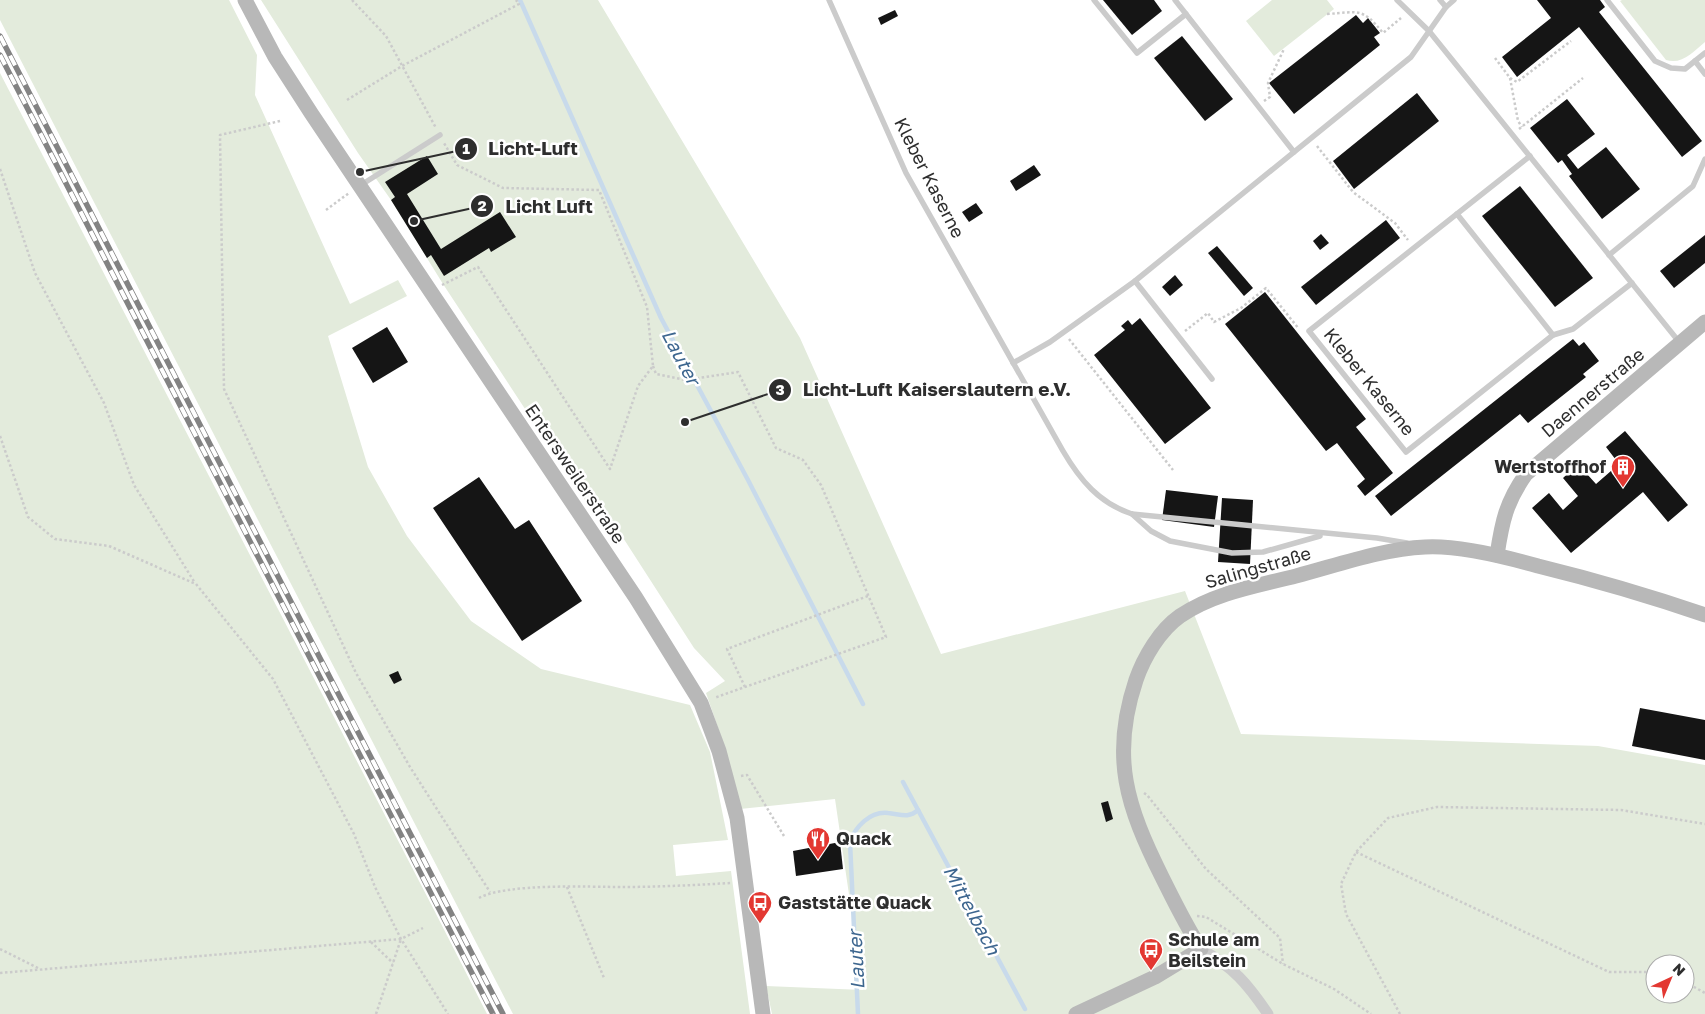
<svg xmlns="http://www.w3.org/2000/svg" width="1705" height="1014" font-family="'Golos Text',sans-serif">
	<rect width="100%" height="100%" fill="#fff"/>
	<!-- green -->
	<g fill="#e3ebdc" fill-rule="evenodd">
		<path d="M0,0H229L257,55L255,95L350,304L398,280L407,296L328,336L368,467L407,536L471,621L541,669L690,705L710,752L728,840L673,845L676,876L731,871L750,1014H513L0,20Z"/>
		<path d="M261,0H598L800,338L941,654L1185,591L1241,734L1598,746L1705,765V1014H772L766,986L863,990L835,799L740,809L725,748L706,693L725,681L694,648L600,502L590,508L443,284L391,200L358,153ZM1655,964H1685V994H1655Z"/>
		<path d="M1272,0H1327L1334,9L1274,56L1246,21Z"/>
		<path d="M1622,0H1705V42C1693,52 1682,65 1666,60L1620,1Z"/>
		<path d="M0,73L432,906L487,1014H0Z"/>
	</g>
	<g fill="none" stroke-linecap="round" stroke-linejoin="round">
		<!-- stream -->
		<g stroke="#c8daeb" stroke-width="4.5">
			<path d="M520,0L661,318L748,480L863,704"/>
			<path d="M903,782L1025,1009"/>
			<path d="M858,1014L850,842C855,827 870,811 888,813C900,814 908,819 918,810"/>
		</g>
	</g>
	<!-- building -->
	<g fill="#151515">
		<path d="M1103,0H1154L1162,11L1132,35Z"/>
		<path d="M1537,0H1600L1605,7L1599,12L1702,141L1682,157L1579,27L1517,77L1502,57L1551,18Z"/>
		<path d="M895,10L898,16L881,25L878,18Z"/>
		<path d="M1356,15L1363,23L1368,18L1380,33L1374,37L1380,45L1294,114L1269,83Z"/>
		<path d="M1182,36L1233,99L1205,121L1154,58Z"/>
		<path d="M1417,93L1439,121L1354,189L1333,161Z"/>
		<path d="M1567,99L1595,134L1567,155L1578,169L1606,147L1640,189L1602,219L1569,176L1572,174L1562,160L1558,163L1530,128Z"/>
		<path d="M427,156L438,174L407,194L441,249L500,212L516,237L491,252L489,248L444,276L431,255L427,258L391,200L395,197L385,182Z"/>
		<path d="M1034,165L1041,175L1016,191L1010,181Z"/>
		<path d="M1520,186L1593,278L1555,307L1482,216Z"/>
		<path d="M976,203L983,213L969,222L962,212Z"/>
		<path d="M1386,220L1400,238L1316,305L1301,287Z"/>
		<path d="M1321,234L1329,243L1320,250L1313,241Z"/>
		<path d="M1705,235V263L1674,288L1660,271Z"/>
		<path d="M1217,246L1253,288L1244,296L1208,253Z"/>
		<path d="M1175,275L1183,285L1170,296L1162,287Z"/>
		<path d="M1265,292L1366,419L1356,427L1393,473L1365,496L1357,486L1365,479L1337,443L1326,451L1225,324Z"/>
		<path d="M1140,318L1211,408L1165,444L1094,355L1125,330L1121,326L1128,320L1132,325Z"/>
		<path d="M387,327L408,362L373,383L352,348Z"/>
		<path d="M1573,339L1579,346L1584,342L1599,361L1583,374L1586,377L1528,423L1520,414L1391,516L1375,496Z"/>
		<path d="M1625,431L1688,505L1668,522L1643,492L1571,553L1532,508L1549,493L1563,510L1578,496L1563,478L1578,464L1596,484L1619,464L1606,447Z"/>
		<path d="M479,477L515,529L529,520L582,601L522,641L433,508Z"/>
		<path d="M1166,490L1218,496L1214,527L1162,520Z"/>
		<path d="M1222,498L1253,500L1250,564L1218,562Z"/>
		<path d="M398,671L402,680L394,684L389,675Z"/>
		<path d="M1640,708L1705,720V760L1632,746Z"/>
		<path d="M1108,801L1113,819L1106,822L1101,803Z"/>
		<path d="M840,842L843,869L796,876L793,851Z"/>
	</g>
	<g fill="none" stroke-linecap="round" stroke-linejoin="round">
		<!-- path -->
		<g stroke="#cbcbcb" stroke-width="2.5" stroke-dasharray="2.5 2.5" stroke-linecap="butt">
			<path d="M352,0L386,36L436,128"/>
			<path d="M1327,14C1359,12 1362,7 1383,33L1401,18"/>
			<path d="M1495,58L1510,78L1517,82L1571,41"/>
			<path d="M1510,78L1518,121L1522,127"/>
			<path d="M347,100L402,66L519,4L516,0"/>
			<path d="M1264,101L1270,97L1268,83L1284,49"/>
			<path d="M280,121L220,135L224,389L356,673L410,767L490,892"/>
			<path d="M1519,129L1583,78"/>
			<path d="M1317,146L1353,192L1395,223L1408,240"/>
			<path d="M0,169L35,273L104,403L134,485L195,583"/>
			<path d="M326,210L349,193"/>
			<path d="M442,285L478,267L610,469L638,386L653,366L647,307L599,190L503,188L457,165L444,143"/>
			<path d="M1185,331L1208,313L1214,322L1241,308L1266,288L1299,329"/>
			<path d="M1069,339L1173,470"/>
			<path d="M653,366L656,374L686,380L738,372L776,448L803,460L821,485L886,637L714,698"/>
			<path d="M0,436L28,517L55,539L109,546L196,584L273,679L354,834L375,887L401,939L448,1014"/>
			<path d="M745,687L727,649L868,596"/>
			<path d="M741,776L747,775L784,836"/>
			<path d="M1144,793L1147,795L1206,869L1280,938L1283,964"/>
			<path d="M1356,852L1609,972H1655"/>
			<path d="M567,887L604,978"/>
			<path d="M479,898C507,883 589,887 623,887C659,887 695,885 731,883"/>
			<path d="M1197,916L1206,917L1283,964L1334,989L1371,1014"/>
			<path d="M371,942L393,963"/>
			<path d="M0,949L38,968"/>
			<path d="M0,973L401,939L423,928"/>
			<path d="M1685,982L1705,993"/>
			<path d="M376,1014L401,939"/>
			<path d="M1400,1014L1346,914L1341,884L1356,852L1388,818L1437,807L1621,810L1705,824"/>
		</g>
		<!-- lane -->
		<g stroke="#cbcbcb" stroke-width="5.5">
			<path d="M829,0L906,173L1063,451C1080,480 1099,503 1132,514L1377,538L1407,543"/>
			<path d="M1094,0L1137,53L1186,14"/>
			<path d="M1175,0L1294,152"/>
			<path d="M1397,0L1429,31L1680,343"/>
			<path d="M1440,0L1446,7"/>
			<path d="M1607,0L1655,61L1671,68L1685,69L1705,53"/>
			<path d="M1695,61L1705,74"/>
			<path d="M1530,156L1309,331L1406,452L1553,335"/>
			<path d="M361,185L440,135"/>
			<path d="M1457,214L1553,335L1573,329L1632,283"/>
			<path d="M1609,255L1693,186L1705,159"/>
			<path d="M1135,281L1212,379"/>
			<path d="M1013,363L1050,342L1135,281L1411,57L1446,7L1454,0"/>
			<path d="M1132,514L1151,531L1170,541L1232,553L1263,552L1320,536"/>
		</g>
		<!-- street -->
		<path stroke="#cbcbcb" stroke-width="11" d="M1201,949C1234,968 1247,983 1268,1014"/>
		<!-- secondary -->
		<g stroke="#b8b8b8" stroke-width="15">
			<path d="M245,0L275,57L311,113L636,598L701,703L719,751L737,818L763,1014"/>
			<path d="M1497,555C1502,522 1506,502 1526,474L1705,322"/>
			<path d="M1076,1014L1155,977L1201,949C1186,926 1174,901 1162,877C1127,807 1110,757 1136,680C1144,657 1160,630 1180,616C1214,593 1256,586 1296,576C1338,565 1382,549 1425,547C1458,545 1506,557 1538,566C1595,580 1650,596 1705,615"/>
		</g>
		<!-- rail casing -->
		<g stroke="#838383" stroke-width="5.5">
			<g id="rail">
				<path d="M0,36L503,1014"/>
				<path d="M0,55L493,1014"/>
			</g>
		</g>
		<!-- rail -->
		<use href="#rail" stroke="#fff" stroke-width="4" stroke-dasharray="11" stroke-linecap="butt"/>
	</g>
	<!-- icons -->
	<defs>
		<g id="building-pin" transform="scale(1.25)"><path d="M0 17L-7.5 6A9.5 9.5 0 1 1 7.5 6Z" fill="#e33832" stroke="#fff"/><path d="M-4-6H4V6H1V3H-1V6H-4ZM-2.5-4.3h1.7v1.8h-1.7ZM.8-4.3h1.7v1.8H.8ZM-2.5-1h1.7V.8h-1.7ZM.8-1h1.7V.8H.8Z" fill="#fff"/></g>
		<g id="restaurant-pin" transform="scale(1.25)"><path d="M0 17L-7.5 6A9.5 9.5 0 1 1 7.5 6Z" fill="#e33832" stroke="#fff"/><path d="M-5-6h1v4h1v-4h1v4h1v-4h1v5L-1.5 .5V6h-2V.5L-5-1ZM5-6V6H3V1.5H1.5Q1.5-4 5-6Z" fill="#fff"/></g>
		<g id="bus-pin" transform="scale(1.25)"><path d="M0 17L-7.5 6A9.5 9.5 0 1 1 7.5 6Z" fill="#e33832" stroke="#fff"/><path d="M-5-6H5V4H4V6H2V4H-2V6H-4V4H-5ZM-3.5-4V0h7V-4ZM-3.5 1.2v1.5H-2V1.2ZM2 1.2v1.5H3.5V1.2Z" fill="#fff"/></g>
	</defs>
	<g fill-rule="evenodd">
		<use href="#building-pin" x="1623" y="467"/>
		<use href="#restaurant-pin" x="818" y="839"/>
		<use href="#bus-pin" x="760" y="903"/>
		<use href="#bus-pin" x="1151" y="950"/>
	</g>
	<g text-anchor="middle" stroke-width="5" stroke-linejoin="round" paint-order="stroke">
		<!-- street labels -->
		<g font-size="18" fill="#2e2e2e" stroke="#fff">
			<text transform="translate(929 178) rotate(63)" y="6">Kleber Kaserne</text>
			<text transform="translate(1369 382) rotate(51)" y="6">Kleber Kaserne</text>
			<text transform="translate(1593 393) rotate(-40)" y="6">Daennerstraße</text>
			<text transform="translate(575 474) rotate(56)" y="6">Entersweilerstraße</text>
			<text transform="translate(1258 568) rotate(-16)" y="6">Salingstraße</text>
		</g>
		<!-- poi labels -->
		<g font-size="18" font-weight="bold" fill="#2e2e2e" stroke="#fff" text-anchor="start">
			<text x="1606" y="473" text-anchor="end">Wertstoffhof</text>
			<text x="836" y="845">Quack</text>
			<text x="778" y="909">Gaststätte Quack</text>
			<text x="1168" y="946">Schule am<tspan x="1168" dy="21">Beilstein</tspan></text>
		</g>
		<!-- water labels -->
		<g font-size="19" font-style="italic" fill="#3d668f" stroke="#fff">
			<text transform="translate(681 357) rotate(62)" y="7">Lauter</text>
			<text transform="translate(972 910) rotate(62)" y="7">Mittelbach</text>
			<text transform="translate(856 960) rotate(-93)" y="7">Lauter</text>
		</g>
	</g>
	<!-- callouts -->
	<path fill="none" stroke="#2e2e2e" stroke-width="2" d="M360 172L466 149M414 221L482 206M685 422L780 390"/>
	<g fill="#2e2e2e" stroke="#fff" stroke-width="2">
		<circle cx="360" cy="172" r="5"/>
		<circle cx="414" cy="221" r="5"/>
		<circle cx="685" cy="422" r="5"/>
		<circle cx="466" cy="149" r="12"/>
		<circle cx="482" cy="206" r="12"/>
		<circle cx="780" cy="390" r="12"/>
	</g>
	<g font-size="15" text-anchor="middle" font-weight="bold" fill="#fff">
		<text x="466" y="154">1</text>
		<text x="482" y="211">2</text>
		<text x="780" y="395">3</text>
	</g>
	<g font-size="19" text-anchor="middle" font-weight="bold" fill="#2e2e2e" stroke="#fff" stroke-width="5" stroke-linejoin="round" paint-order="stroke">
		<text x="533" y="155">Licht-Luft</text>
		<text x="549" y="213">Licht Luft</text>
		<text x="937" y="396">Licht-Luft Kaiserslautern e.V.</text>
	</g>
	<!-- north arrow -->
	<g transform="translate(1670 979) rotate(44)"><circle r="24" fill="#ffffff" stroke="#ababab"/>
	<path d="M0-4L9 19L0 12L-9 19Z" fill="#e33832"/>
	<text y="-8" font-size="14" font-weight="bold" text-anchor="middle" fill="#2e2e2e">N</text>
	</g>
</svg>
